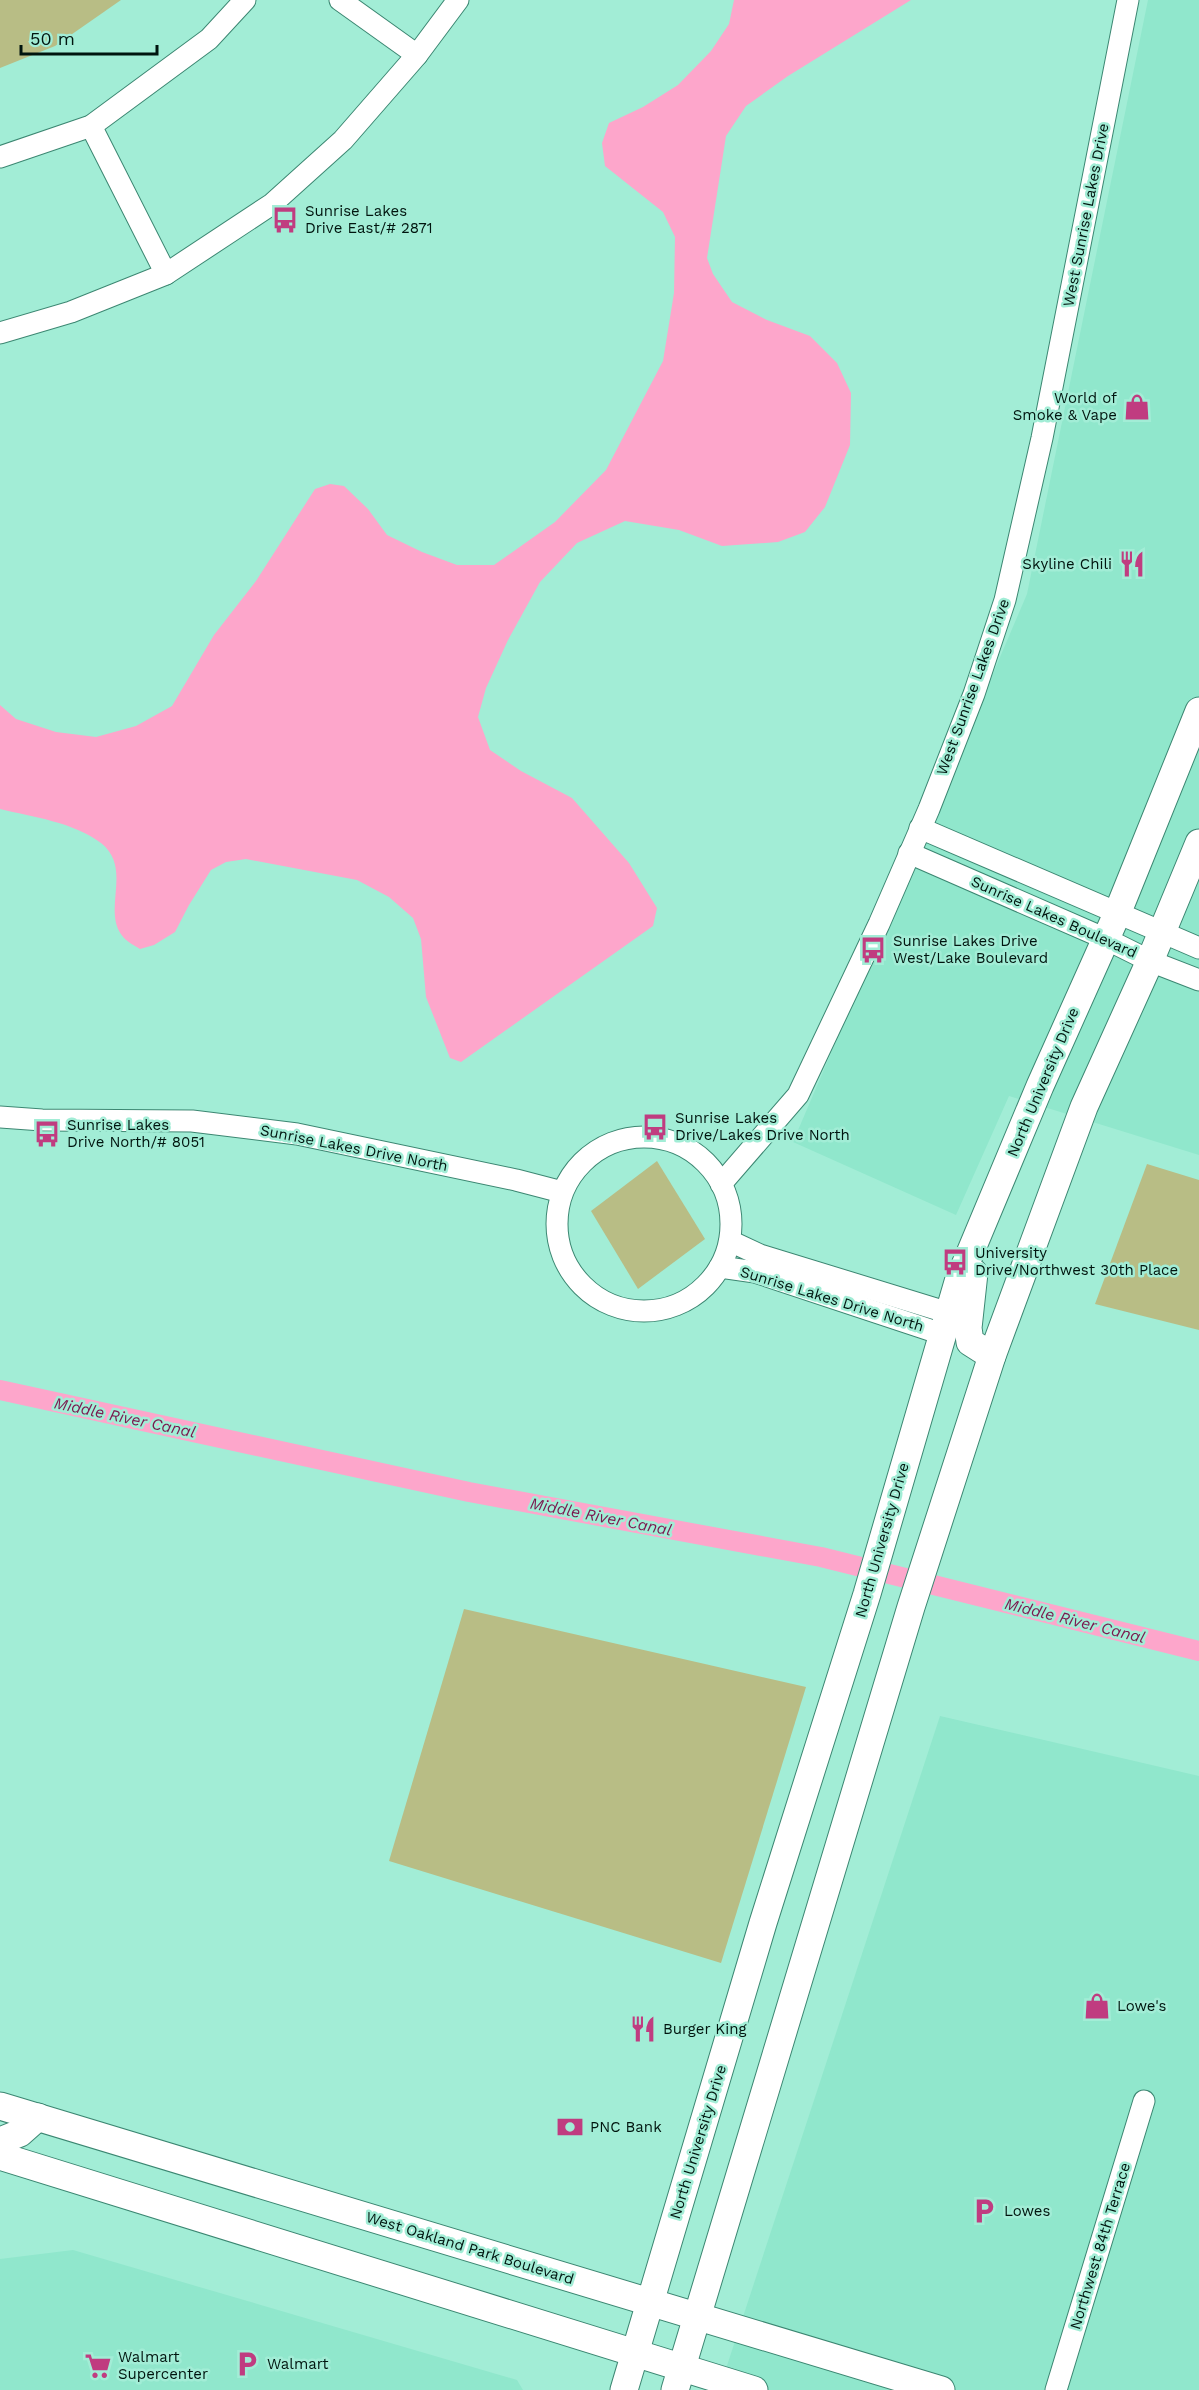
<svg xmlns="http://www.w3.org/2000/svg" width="1199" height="2390" font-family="'Work Sans',sans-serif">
	<rect width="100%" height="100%" fill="#a2edd6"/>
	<!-- built -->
	<g fill="#90e7cc">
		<path d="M1148,0H1199V1155L1009,1096L956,1215L793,1142L1027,594Z"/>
		<path d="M940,1716L1199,1776V2390H719Z"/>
		<path d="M73,2250L517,2380L523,2390H0V2259Z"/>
	</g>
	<!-- green -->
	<g fill="#b8bd85">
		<path d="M0,0H121L55,46L0,68Z"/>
		<path d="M657,1161L705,1239L638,1289L591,1211Z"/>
		<path d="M1147,1164L1199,1180V1330L1095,1304Z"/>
		<path d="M464,1609L806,1687L721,1963L389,1861Z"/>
	</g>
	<!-- water -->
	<path fill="#fda6cb" d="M734,0H911L788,76L746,106L726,136L707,258L713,274L732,302L767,320L810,336L837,363L851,393L850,445L825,507L805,532L778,542L722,546L679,530L625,521L577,543L540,582L508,640L486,688L478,717L490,750L521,771L572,798L629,863L657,908L653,926L461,1062L450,1058L426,997L421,939L413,918L389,897L357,880L246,859L226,862L211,870L189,905L175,932L154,945L140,949C135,946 128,942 124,938C100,912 134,869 101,843C73,822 33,817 0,809V705L16,719L56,732L96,737L136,726L172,706L214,635L256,581L315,489L330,484L344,486L368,509L387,535L422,552L457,565H494L555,522L606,470L663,361L674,293L675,237L663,212L605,166L602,143L609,123L643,107L678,85L711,51L729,24Z"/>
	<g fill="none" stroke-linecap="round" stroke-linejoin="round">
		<!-- canal -->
		<path stroke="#fda6cb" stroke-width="20" d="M0,1390L469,1492L821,1557L1199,1651"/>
		<!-- minor casing -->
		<g stroke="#3c8772" stroke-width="23">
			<g id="minor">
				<path d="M340,0L417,55"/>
				<path d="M91,126L166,274"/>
				<path d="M0,157L91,126L209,39L245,0"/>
				<path d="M0,333L71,312L166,274L272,204L343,140L417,55L458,0"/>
				<path d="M920,828L1199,948"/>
				<path d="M909,853L1106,939L1150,961L1199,980"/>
				<path d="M0,1117L42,1120L192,1121L297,1134L516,1180L562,1192"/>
				<circle cx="644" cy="1224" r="87"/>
				<path d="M721,1184L798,1095L879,924L929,809L974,694L1005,600L1042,438L1128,0"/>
				<path d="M730,1241L760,1255L949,1313"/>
				<path d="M720,1267L755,1272L942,1334"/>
				<path d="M1056,2390L1144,2101"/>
			</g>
		</g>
		<!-- major casing -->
		<g stroke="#3c8772" stroke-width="29">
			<g id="major">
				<path d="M974,1273L968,1328L970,1342L992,1356"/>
				<path d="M0,2106L941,2390"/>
				<path d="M0,2141L20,2133L38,2117"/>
				<path d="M0,2156L754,2390"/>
				<path d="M624,2390L763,1923L867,1594L958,1282L1040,1086L1117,914L1199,711"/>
				<path d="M675,2390L911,1607L992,1356L1084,1107L1150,961L1199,843"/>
			</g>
		</g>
		<!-- minor -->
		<use href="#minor" stroke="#fff" stroke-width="21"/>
		<!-- major -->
		<use href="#major" stroke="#fff" stroke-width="27"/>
	</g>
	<!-- icons -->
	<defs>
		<g id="bus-bare" transform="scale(2.07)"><path d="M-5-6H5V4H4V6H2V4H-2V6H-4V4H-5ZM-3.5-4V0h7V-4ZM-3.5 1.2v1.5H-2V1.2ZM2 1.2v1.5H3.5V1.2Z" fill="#c03c80" stroke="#a2edd6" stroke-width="2.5" paint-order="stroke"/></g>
		<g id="shop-bare" transform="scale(2.07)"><path d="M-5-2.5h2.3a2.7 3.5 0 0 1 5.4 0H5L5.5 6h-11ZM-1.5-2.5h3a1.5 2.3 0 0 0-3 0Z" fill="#c03c80" stroke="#a2edd6" stroke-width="2.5" paint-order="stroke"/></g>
		<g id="restaurant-bare" transform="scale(2.07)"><path d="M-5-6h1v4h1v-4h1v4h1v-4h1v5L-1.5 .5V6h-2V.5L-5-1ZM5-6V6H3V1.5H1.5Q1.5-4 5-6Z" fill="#c03c80" stroke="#a2edd6" stroke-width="2.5" paint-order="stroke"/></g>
		<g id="bank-bare" transform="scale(2.07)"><path d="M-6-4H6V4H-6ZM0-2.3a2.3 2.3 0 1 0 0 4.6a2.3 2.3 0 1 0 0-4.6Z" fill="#c03c80" stroke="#a2edd6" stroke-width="2.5" paint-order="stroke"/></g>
		<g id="parking-bare" transform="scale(2.07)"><path d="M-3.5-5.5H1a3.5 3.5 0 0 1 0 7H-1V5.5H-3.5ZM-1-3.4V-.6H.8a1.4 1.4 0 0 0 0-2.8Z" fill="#c03c80" stroke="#a2edd6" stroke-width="2.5" paint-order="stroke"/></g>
		<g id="supermarket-bare" transform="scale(2.07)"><path d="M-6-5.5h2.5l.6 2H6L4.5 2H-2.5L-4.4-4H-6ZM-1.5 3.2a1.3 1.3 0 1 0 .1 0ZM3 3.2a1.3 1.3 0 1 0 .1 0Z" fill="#c03c80" stroke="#a2edd6" stroke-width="2.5" paint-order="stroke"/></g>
	</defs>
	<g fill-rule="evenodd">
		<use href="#bus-bare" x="285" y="220"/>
		<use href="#shop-bare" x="1137" y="407"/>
		<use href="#restaurant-bare" x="1132" y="564"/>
		<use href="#bus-bare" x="873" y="950"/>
		<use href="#bus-bare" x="655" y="1127"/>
		<use href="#bus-bare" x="47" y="1134"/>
		<use href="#bus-bare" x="955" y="1262"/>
		<use href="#shop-bare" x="1097" y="2006"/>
		<use href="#restaurant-bare" x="643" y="2029"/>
		<use href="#bank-bare" x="570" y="2127"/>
		<use href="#parking-bare" x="984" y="2211"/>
		<use href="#parking-bare" x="247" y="2364"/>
		<use href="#supermarket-bare" x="98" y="2366"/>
	</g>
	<g text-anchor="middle" stroke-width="5" stroke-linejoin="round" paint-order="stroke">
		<!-- poi labels -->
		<g font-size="15" fill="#00150f" stroke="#a2edd6" text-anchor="start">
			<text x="305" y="216">Sunrise Lakes<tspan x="305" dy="17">Drive East/# 2871</tspan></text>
			<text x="1117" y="403" text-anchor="end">World of<tspan x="1117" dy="17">Smoke &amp; Vape</tspan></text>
			<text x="1112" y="569" text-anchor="end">Skyline Chili</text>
			<text x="893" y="946">Sunrise Lakes Drive<tspan x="893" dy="17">West/Lake Boulevard</tspan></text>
			<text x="675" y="1123">Sunrise Lakes<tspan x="675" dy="17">Drive/Lakes Drive North</tspan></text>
			<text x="67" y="1130">Sunrise Lakes<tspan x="67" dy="17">Drive North/# 8051</tspan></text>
			<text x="975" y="1258">University<tspan x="975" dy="17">Drive/Northwest 30th Place</tspan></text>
			<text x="1117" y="2011">Lowe's</text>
			<text x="663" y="2034">Burger King</text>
			<text x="590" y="2132">PNC Bank</text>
			<text x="1004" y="2216">Lowes</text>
			<text x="118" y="2362">Walmart<tspan x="118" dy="17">Supercenter</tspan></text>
			<text x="267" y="2369">Walmart</text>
		</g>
		<!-- street labels -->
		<g font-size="15" fill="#00150f" stroke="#a2edd6">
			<text transform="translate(1086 215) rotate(-79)" y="5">West Sunrise Lakes Drive</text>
			<text transform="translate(973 687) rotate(-70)" y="5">West Sunrise Lakes Drive</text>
			<text transform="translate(1054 917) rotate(24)" y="5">Sunrise Lakes Boulevard</text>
			<text transform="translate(1043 1082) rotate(-67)" y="5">North University Drive</text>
			<text transform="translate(354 1148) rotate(11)" y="5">Sunrise Lakes Drive North</text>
			<text transform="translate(832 1299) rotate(17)" y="5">Sunrise Lakes Drive North</text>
			<text transform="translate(882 1540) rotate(-74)" y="5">North University Drive</text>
			<text transform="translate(698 2142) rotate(-73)" y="5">North University Drive</text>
			<text transform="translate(1100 2246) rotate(-73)" y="5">Northwest 84th Terrace</text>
			<text transform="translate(470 2248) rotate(17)" y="5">West Oakland Park Boulevard</text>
		</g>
		<!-- water labels -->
		<g font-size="16" font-style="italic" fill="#7b184e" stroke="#a2edd6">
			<text transform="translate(125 1417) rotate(12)" y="6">Middle River Canal</text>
			<text transform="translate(601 1516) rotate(11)" y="6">Middle River Canal</text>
			<text transform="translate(1075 1620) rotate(14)" y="6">Middle River Canal</text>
		</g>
	</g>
	<!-- scale -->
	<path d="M21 45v9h136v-9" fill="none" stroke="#00150f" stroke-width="3"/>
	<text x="30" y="45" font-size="18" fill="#00150f" stroke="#a2edd6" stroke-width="4.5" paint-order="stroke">50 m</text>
</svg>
